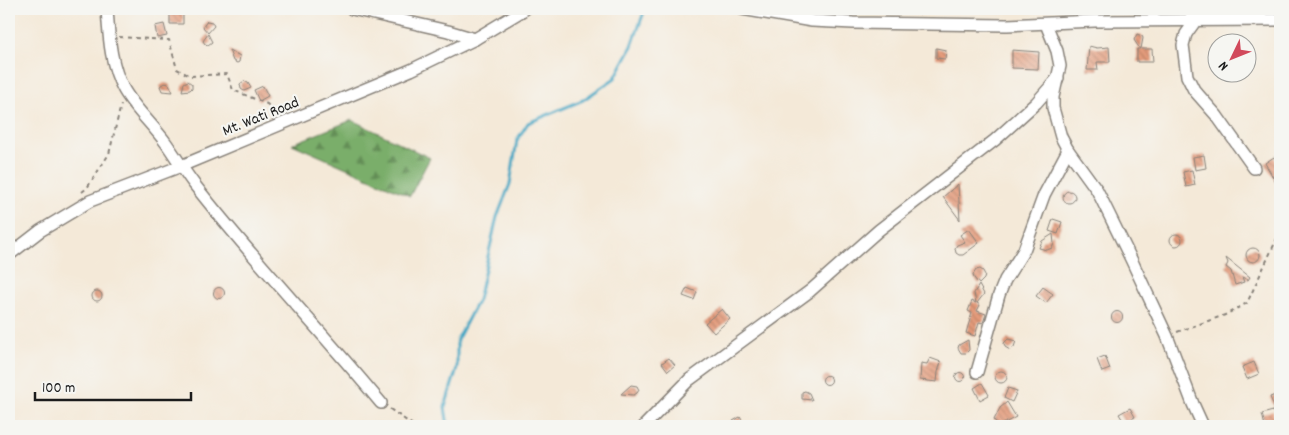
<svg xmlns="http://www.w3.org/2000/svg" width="1289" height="435" font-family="Dekko,sans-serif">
	<defs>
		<pattern id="forest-firs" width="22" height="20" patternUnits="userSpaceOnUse" patternTransform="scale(1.25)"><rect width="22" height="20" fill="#7aae6a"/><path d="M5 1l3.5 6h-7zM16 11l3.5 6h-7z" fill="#638d56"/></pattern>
		<pattern id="building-back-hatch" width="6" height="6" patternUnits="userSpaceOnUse" patternTransform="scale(1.25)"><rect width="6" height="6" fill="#e49b7b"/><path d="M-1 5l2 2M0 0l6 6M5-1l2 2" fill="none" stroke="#b87e64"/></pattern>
	</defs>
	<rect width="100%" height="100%" fill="#f6f6f2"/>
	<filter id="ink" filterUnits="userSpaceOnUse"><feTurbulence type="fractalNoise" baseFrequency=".02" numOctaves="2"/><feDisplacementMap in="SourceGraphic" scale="10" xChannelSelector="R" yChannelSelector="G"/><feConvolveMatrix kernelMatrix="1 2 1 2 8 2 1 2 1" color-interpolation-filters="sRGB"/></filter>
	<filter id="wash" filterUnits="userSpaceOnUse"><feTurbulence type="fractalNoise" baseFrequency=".0096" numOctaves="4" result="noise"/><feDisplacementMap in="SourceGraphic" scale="20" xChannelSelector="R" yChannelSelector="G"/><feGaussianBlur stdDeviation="1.12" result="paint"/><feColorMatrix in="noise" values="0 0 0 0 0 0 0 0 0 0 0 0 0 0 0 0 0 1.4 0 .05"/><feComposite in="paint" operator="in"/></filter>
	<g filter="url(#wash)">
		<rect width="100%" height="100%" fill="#f4e9d8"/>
		<!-- forest -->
		<path fill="url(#forest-firs)" stroke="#4b6543" d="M352,120L430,158L410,196L292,144Z"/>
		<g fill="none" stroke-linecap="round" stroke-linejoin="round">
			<!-- stream -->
			<path stroke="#44a7c4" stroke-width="3" d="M448,426L445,407L457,368V340L478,300L497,217L510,184L517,140L528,123L583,100L615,78L632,46L645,9"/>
		</g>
		<g id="blocks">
			<!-- building -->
			<g fill="url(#building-back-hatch)">
				<path d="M183,9V24H170V10Z"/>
				<path d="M207,21L212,22L214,26L208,33L203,27Z"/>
				<path d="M164,24L167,36L157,38L155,26Z"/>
				<path d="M208,34L212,42L208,45L205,44L203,41Z"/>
				<path d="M1137,34L1142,36L1143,38L1141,49H1152L1153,62H1137V49H1140L1134,40Z"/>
				<path d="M1089,46L1097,48L1109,47L1110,62H1097L1098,70H1087Z"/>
				<path d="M936,48L946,50L945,59L936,58Z"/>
				<path d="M229,50L240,56L239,62L237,63L233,61Z"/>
				<path d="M1012,50L1039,52L1038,69L1012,68Z"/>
				<path d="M188,81L192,84V88L190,90L182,91L184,83Z"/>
				<path d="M244,81L248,83L251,88L244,91L241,89L240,84Z"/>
				<path d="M164,83L169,84L173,92L162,91L160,86Z"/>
				<path d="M263,86L268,96L259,101L254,90Z"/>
				<path d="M1204,155L1206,168L1195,170L1193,157Z"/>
				<path d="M1274,157L1280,168V190L1265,163Z"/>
				<path d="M1192,170L1195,185L1186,187L1183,172Z"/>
				<path d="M958,184L960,220L943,197Z"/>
				<circle cx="1069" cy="197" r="6"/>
				<path d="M1053,219L1062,222L1058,234L1049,231Z"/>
				<path d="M969,229L979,243L963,255H959L956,253L955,248L957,245L965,242L960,235Z"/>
				<circle cx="1176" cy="240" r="6"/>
				<path d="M1053,234L1054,244L1052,248L1047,250L1039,248L1042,241Z"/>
				<circle cx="1253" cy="255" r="7"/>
				<path d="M1226,258L1250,277L1248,280L1242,277L1244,282L1235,285L1231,271L1226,267L1228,263Z"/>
				<path d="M980,269L983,271L985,275L984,279L979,284L974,278L973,275L976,270Z"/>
				<path d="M979,285L984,294L977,303L980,305L977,311L986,314L983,323L979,322L975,336L966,333L972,313L968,311L972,301L976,303L974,293Z"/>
				<path d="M1043,287L1053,294L1046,303L1036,296Z"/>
				<circle cx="219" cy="293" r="5.5"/>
				<path d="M687,288L697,292L694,300L683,296Z"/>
				<circle cx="97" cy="296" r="5"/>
				<path d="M722,309L730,319L714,333L705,323Z"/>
				<circle cx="1117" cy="317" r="5.5"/>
				<path d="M1008,339L1016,341L1014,347L1010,350L1005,347L1004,343Z"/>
				<path d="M968,340L969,350L966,353H961L958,348L959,345Z"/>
				<path d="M1105,356L1110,369L1102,372L1097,359Z"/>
				<path d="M669,358L675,365L668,371L662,363Z"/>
				<path d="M930,358L941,362L938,372L937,382L920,380L921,363L927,364Z"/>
				<path d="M1254,362L1259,374L1247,379L1242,367Z"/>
				<circle cx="1001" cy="377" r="6"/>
				<circle cx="960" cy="377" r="4.5"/>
				<circle cx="827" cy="380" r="4.5"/>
				<path d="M982,383L989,395L980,400L974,388Z"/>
				<path d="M631,385L637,386L639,390L637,393L634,395L621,394Z"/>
				<path d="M1008,388L1017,391L1012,402L1004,398Z"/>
				<path d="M805,391L809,393L812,400L802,399V392Z"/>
				<path d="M1278,394L1280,400V421L1270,397Z"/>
				<path d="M1007,402L1016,417L999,426L994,420L1000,408Z"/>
				<path d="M1130,408L1135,417L1124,422L1119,414Z"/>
				<path d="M1273,411L1276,424L1265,426L1262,414Z"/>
				<path d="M740,417L746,426H736L733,421Z"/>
			</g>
		</g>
	</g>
	<g filter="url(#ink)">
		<use href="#blocks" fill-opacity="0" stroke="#88827a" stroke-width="1"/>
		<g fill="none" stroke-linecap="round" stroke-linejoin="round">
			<!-- minor casing -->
			<g stroke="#88827a" stroke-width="14">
				<g id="minor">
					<path d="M107,9C109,36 110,65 124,90C135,109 153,125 166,143C176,157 184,171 194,184C253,260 320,329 381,403"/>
					<path d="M352,9L448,31L475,39"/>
					<path d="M742,9L812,21L853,23L1007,25L1095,21L1280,20"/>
					<path d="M1196,20L1186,34L1183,45L1187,76L1194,90L1217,116L1254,168"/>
					<path d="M1046,24L1057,51L1060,66L1053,97V108L1061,137L1068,150L1097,190L1131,259L1167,336L1193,404L1203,426"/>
					<path d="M9,255L40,231L90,201L181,166L411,70L475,39L525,9"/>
					<path d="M977,372L999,295L1005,280L1024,250L1044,195L1068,150"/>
					<path d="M644,426L689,380L810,291L879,230L995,140L1036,103L1058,78"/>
				</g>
			</g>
			<!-- path -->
			<g stroke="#88827a" stroke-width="2" stroke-dasharray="4 4" stroke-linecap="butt">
				<path d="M119,37L169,40L177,69L190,76L227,74L233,90L267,104L277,113"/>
				<path d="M82,192L87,188L109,154L121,105"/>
				<path d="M1177,332L1225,315L1247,303L1280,232"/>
				<path d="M390,409L414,426"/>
			</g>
			<!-- minor -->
			<use href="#minor" stroke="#fff" stroke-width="11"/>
		</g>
	</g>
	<g text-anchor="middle" stroke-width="4.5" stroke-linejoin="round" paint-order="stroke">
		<!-- street labels -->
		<g font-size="16" fill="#1c1c1c" stroke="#f6f6f2">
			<text transform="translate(260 115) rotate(-22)" y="6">Mt. Wati Road</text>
		</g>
	</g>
	<!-- margin -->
	<rect width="1289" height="435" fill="none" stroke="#f6f6f2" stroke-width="30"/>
	<!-- north arrow -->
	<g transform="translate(1232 58) rotate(227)"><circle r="24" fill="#f6f6f2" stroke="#9f9f9c"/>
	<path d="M0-4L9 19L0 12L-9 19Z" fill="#d1495b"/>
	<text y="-8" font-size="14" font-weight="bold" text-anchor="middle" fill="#1c1c1c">N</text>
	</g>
	<!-- scale -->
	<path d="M35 392v8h156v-8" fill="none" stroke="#1c1c1c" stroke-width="2.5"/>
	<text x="42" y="392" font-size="15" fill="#1c1c1c" stroke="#f6f6f2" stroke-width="4" paint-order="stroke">100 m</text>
</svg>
